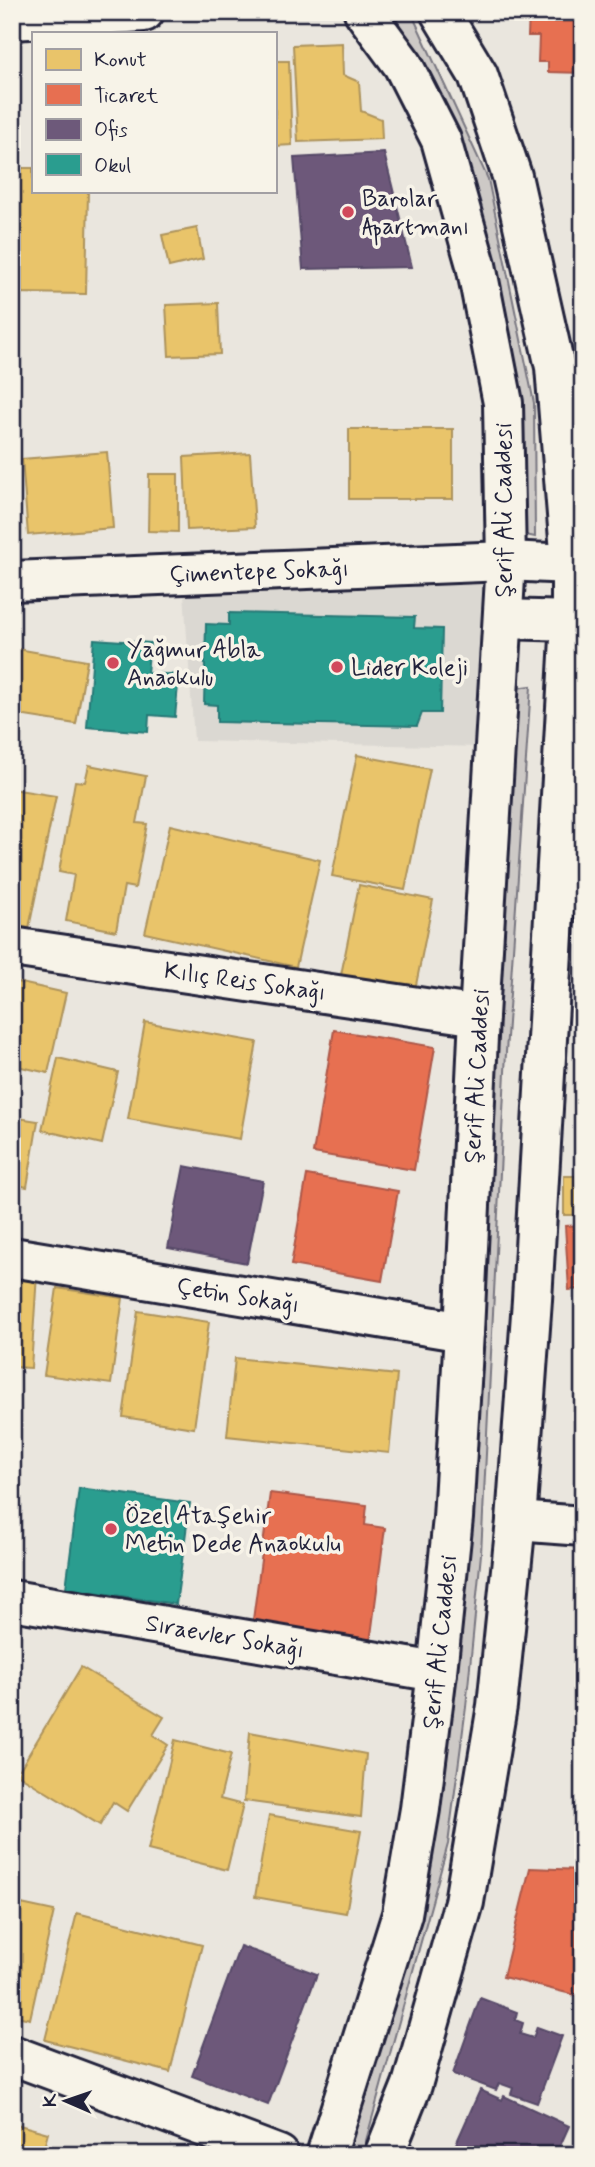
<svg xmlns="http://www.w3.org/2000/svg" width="595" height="2167" font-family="Mynerve,sans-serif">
	<rect width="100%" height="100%" fill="#eae6de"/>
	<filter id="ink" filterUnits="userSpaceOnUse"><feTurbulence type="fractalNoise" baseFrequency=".0143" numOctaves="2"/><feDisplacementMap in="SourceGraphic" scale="14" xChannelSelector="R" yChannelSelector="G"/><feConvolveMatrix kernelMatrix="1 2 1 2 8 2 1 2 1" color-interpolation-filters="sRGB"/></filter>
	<g filter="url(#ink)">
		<!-- built -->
		<path fill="#dbd8d2" d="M484,584L483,747L194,741L184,593Z"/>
		<!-- green -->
		<g fill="#cdc9c6" stroke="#787680" stroke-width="2">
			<path d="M393,12H411L488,179L534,403L535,537L521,534L432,90Z"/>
			<path d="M531,686L506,1052L481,1554L466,1707L448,1844L362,2155H342L432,1842L517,688Z"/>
		</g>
		<!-- homes -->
		<g fill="#e9c46a" stroke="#ad935c" stroke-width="2">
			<path d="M342,43L343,75L359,82L361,111L381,119L382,139L298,142L293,45Z"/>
			<path d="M275,61H289L292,145L275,146Z"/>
			<path d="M14,168H33V191H88L86,294L12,293Z"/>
			<path d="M197,228L203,259L169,267L162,235Z"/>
			<path d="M218,303L220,354L169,356L166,305Z"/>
			<rect x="349" y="429" width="104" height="70"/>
			<path d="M107,452L113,528L28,535L22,459Z"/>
			<path d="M250,453L255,527L187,530L184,457Z"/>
			<path d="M149,474H178V532L148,531Z"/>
			<path d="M12,648L87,661L76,724L12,714Z"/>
			<path d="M357,755L430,769L405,890L332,876Z"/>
			<path d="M89,765L146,776L137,823L147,824L135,888L124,886L116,931L66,921L74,875L59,872L75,781L85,782Z"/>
			<path d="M12,789L56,796L29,928L12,925Z"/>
			<path d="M170,825L320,860L296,967L145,933Z"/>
			<path d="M359,885L433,900L414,995L340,980Z"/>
			<path d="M12,981L66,993L48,1073L12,1065Z"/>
			<path d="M145,1022L257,1042L240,1139L128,1119Z"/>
			<path d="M58,1058L118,1072L102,1144L42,1130Z"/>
			<path d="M12,1117L38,1121L27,1187L12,1184Z"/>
			<rect x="564" y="1176" width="19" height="39"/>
			<path d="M12,1273L37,1274L31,1368L12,1367Z"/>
			<path d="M57,1288L123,1298L111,1384L44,1375Z"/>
			<path d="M138,1311L209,1322L194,1428L123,1417Z"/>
			<path d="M235,1358L397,1375L389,1453L227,1436Z"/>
			<path d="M81,1667L164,1717L153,1735L168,1745L127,1811L113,1802L100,1825L17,1774Z"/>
			<path d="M250,1732L366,1754L361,1817L244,1801Z"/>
			<path d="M175,1740L231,1754L220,1799L243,1805L227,1870L148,1850Z"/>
			<path d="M269,1815L361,1831L346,1913L255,1897Z"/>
			<path d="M12,1902L54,1911L30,2019L12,2015Z"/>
			<path d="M77,1913L202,1945L170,2072L45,2040Z"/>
			<path d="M12,2123L48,2133L42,2155H12Z"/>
		</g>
		<!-- shops -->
		<g fill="#e76f51" stroke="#ac584a" stroke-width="2">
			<path d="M529,12H583V73L548,72V62H538L539,36H528Z"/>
			<path d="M334,1030L435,1047L414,1170L313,1153Z"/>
			<path d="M307,1175L398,1191L382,1281L291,1265Z"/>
			<path d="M583,1225V1289L569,1290L565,1226Z"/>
			<path d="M270,1493L367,1505L365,1525L385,1528L370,1643L252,1627Z"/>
			<path d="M530,1868L583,1870V1923L579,1996L503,1977Z"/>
		</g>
		<!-- offices -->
		<g fill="#6d597a" stroke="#564867" stroke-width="2">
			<path d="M384,153L412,267L303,269L294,158Z"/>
			<path d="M184,1166L263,1181L247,1263L168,1248Z"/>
			<path d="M240,1946L317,1974L268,2105L192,2076Z"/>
			<path d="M480,1998L517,2012L515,2020L523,2023L520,2034L533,2038L537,2027L562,2036L537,2103L511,2094L513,2088L499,2083L496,2090L453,2074Z"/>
			<path d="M480,2090L502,2100L504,2096L569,2126L556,2155H451Z"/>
		</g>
		<!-- schools -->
		<g fill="#2a9d8f" stroke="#287876" stroke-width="2">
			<path d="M229,613L415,617L414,628L442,629L440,713H422L417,726L217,722V705L204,704L206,624L229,625Z"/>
			<path d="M94,639L150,643L147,673L179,675L175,717L149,715L148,732L87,727Z"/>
			<path d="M79,1488L190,1503L176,1604L66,1588Z"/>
		</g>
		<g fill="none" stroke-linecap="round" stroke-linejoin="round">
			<!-- minor casing -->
			<g stroke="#22223b" stroke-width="44">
				<g id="minor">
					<path d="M12,20L144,12"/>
					<path d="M12,581L506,561"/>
					<path d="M12,947L479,1016"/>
					<path d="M12,1257L464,1332"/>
					<path d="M516,1521L583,1526"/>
					<path d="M12,1600L437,1672"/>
					<path d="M12,2055L279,2155"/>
				</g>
			</g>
			<!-- tertiary casing -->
			<g stroke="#22223b" stroke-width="44">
				<g id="tertiary">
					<path d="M506,561L571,564"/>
					<path d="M503,619L571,621L583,618"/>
					<path d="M326,2155L402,1914L420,1809L437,1672L453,1518L464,1332L479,1016L506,561L503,403L476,265L441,140L403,65L364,12"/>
					<path d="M384,2155L412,2085L464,1902L497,1706L516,1521L532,1300L571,621V564L555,367L512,176L478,75L440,12"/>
				</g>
			</g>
			<!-- minor -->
			<use href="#minor" stroke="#f7f3e8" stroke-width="38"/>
			<!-- tertiary -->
			<use href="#tertiary" stroke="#f7f3e8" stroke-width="38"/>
		</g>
	</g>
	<!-- markers -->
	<g fill="#d1495b" stroke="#f7f3e8" stroke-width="2.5">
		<circle cx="348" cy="212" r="7"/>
		<circle cx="113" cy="663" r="7"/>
		<circle cx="337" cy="667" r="7"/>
		<circle cx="111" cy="1529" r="7"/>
	</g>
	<g text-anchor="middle" stroke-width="7" stroke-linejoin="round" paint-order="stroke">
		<!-- poi labels -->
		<g font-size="24" fill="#22223b" stroke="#f7f3e8" text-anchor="start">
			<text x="362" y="206">Barolar<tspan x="362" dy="28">Apartmanı</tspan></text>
			<text x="127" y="657">Yağmur Abla<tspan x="127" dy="28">Anaokulu</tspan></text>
			<text x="351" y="675">Lider Koleji</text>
			<text x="125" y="1523">Özel Ataşehir<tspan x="125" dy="28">Metin Dede Anaokulu</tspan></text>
		</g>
		<!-- street labels -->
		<g font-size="24" fill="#22223b" stroke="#f7f3e8">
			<text transform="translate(503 510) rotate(-90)" y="8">Şerif Ali Caddesi</text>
			<text transform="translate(259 571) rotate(-2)" y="8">Çimentepe Sokağı</text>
			<text transform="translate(245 981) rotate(8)" y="8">Kılıç Reis Sokağı</text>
			<text transform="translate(476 1076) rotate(-87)" y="8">Şerif Ali Caddesi</text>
			<text transform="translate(238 1295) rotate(9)" y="8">Çetin Sokağı</text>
			<text transform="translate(225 1636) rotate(10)" y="8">Sıraevler Sokağı</text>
			<text transform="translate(439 1642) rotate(-84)" y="8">Şerif Ali Caddesi</text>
		</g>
	</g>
	<!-- margin -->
	<rect width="595" height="2167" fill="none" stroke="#f7f3e8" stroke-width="42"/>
	<rect x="21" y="21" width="553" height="2125" fill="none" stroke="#22223b" stroke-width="2.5" filter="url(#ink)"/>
	<!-- legend -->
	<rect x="32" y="32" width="245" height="161" fill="#f7f3e8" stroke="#a29fa3" stroke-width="2"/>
	<rect x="46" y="49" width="35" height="21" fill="#e9c46a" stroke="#a29fa3" stroke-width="2"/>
	<text x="94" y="66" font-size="21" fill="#22223b">Konut</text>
	<rect x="46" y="84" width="35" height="21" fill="#e76f51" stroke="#a29fa3" stroke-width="2"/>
	<text x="94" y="102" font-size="21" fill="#22223b">Ticaret</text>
	<rect x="46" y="119" width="35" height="21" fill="#6d597a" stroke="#a29fa3" stroke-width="2"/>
	<text x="94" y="136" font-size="21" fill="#22223b">Ofis</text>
	<rect x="46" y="154" width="35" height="21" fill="#2a9d8f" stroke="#a29fa3" stroke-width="2"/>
	<text x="94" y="172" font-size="21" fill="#22223b">Okul</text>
	<!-- north arrow -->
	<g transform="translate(66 2101) rotate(272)" stroke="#f7f3e8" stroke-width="5" paint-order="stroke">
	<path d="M0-5L12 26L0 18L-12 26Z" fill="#22223b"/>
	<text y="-10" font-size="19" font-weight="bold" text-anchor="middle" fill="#22223b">K</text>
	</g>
</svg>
